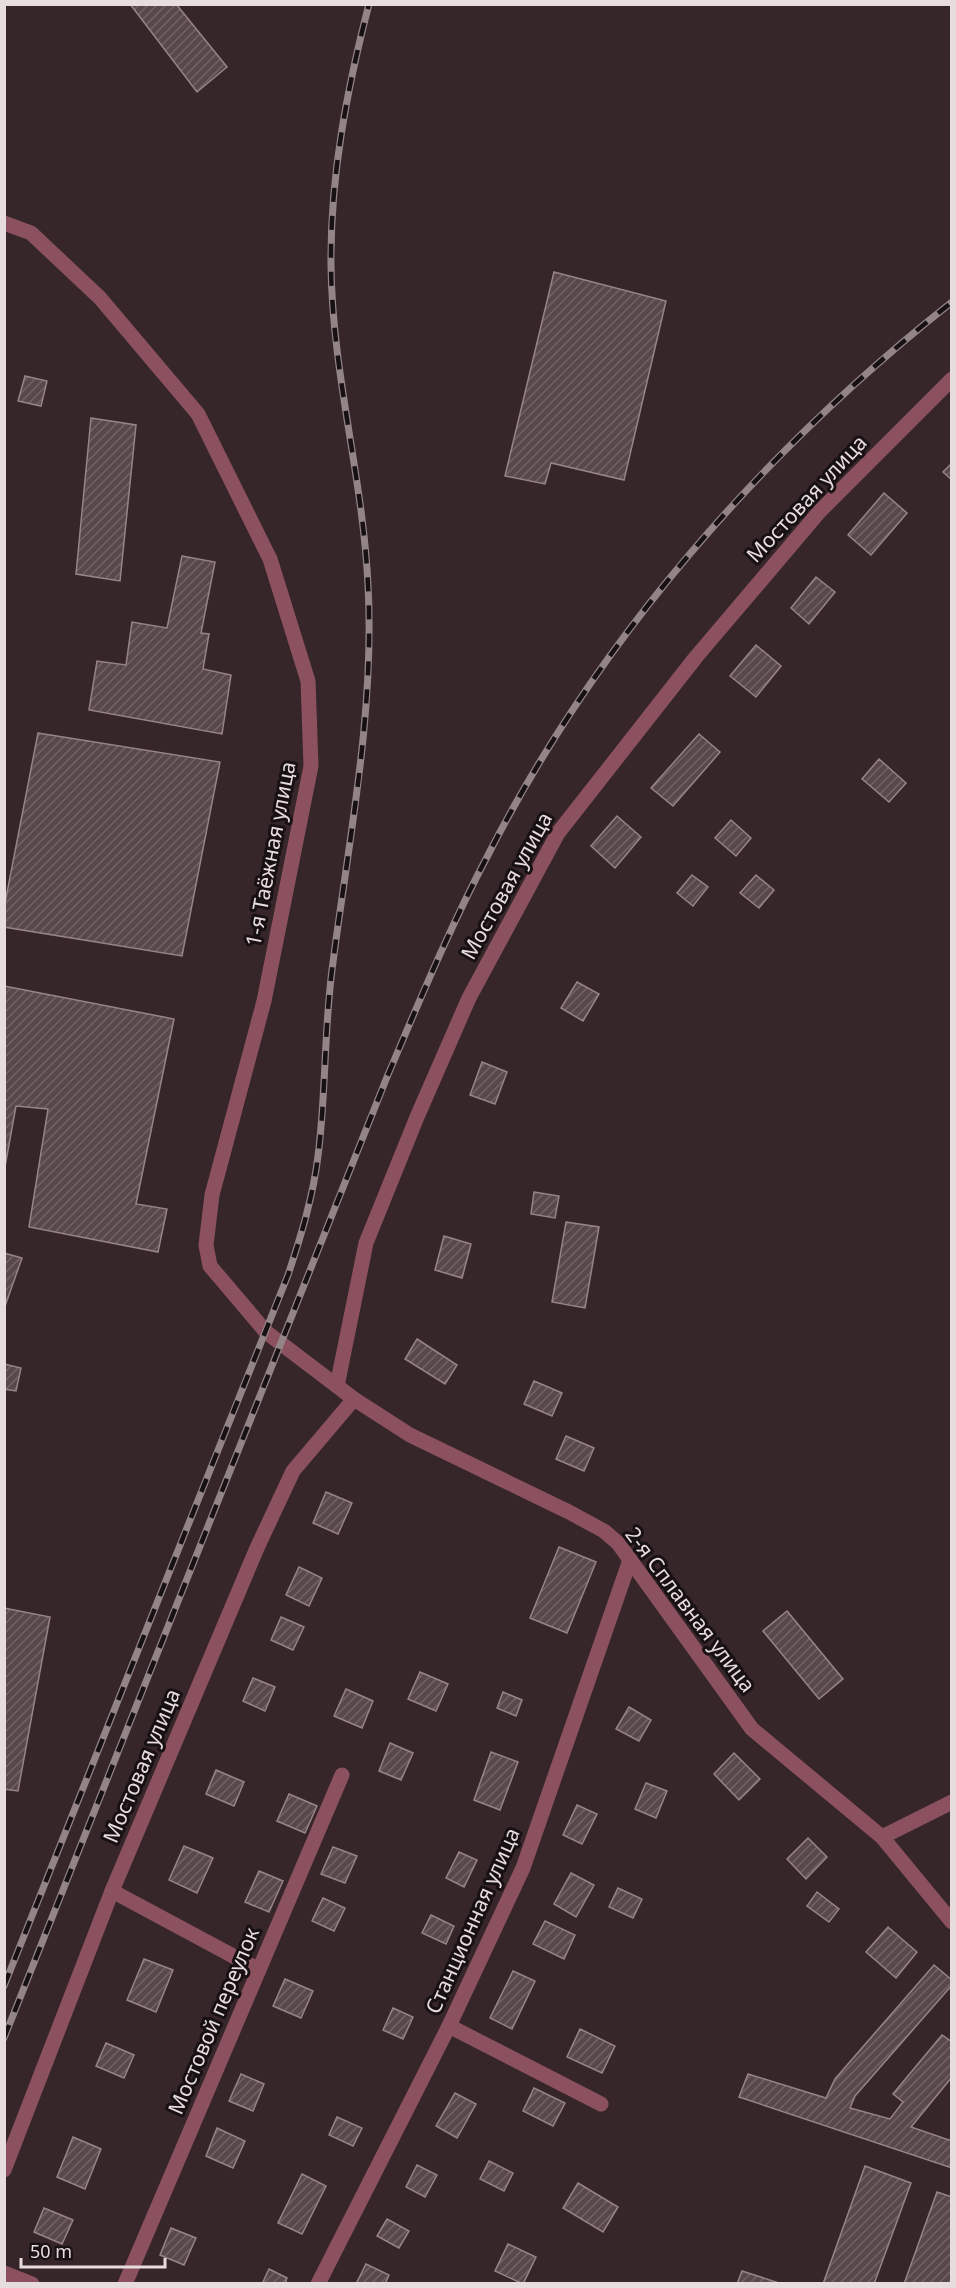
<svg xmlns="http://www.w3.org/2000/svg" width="956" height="2288" font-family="'Noto Sans',sans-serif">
	<defs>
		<pattern id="building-hatch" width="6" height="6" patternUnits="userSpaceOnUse" patternTransform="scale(1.5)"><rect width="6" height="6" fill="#59484b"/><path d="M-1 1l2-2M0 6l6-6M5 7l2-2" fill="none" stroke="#716264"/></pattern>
	</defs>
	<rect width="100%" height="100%" fill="#362629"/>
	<!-- building -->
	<g fill="url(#building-hatch)" stroke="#978487" stroke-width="1.5">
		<path d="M130,4H176L227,67L197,92Z"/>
		<path d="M554,272L666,301L624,480L551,463L545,484L505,476Z"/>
		<path d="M25,376L47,381L41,406L18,401Z"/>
		<path d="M91,418L136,425L120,581L76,574Z"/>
		<path d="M952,463V480L943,472Z"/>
		<path d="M884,493L907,513L871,555L848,535Z"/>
		<path d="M182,556L215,562L201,633L209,634L203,669L231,675L222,734L89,710L97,661L126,665L132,622L167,628Z"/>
		<path d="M816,577L835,592L809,624L791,608Z"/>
		<path d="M756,645L781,666L756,697L730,676Z"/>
		<path d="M38,733L220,762L182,956L4,927V908Z"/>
		<path d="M699,734L720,752L673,806L651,788Z"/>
		<path d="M879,759L906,783L889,802L862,779Z"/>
		<path d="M617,816L641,837L615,868L591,846Z"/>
		<path d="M731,820L751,838L736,856L715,838Z"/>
		<path d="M692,875L708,887L693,906L677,893Z"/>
		<path d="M756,875L774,890L759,908L740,893Z"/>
		<path d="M577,982L599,994L583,1021L561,1008Z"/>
		<path d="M4,986L174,1019L136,1204L167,1209L158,1252L29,1227L48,1109L16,1106L4,1172Z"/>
		<path d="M482,1062L507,1072L495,1104L470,1095Z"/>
		<path d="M534,1192L559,1196L555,1218L531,1214Z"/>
		<path d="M566,1222L599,1227L585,1308L552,1302Z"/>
		<path d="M444,1236L471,1244L462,1278L435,1270Z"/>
		<path d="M4,1253L22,1258L4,1309Z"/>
		<path d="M417,1339L457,1365L445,1384L405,1359Z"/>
		<path d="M4,1364L21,1368L16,1391L4,1389Z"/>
		<path d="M534,1381L562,1393L552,1416L524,1404Z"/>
		<path d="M566,1436L594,1448L584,1471L556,1459Z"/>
		<path d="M326,1492L352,1503L338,1534L313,1523Z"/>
		<path d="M559,1547L596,1562L567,1633L530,1618Z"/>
		<path d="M299,1567L322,1578L309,1606L286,1595Z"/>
		<path d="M4,1608L50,1617L18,1791L4,1789Z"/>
		<path d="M787,1611L843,1679L819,1699L763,1631Z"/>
		<path d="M281,1617L304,1627L293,1650L271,1640Z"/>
		<path d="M420,1672L448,1684L436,1711L408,1699Z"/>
		<path d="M253,1678L275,1687L265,1711L243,1701Z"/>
		<path d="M346,1689L373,1701L362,1728L334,1716Z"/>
		<path d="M503,1692L522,1700L516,1716L497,1708Z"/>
		<path d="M629,1707L651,1720L639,1741L616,1729Z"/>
		<path d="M390,1743L413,1753L401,1780L379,1771Z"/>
		<path d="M491,1752L518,1762L500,1810L474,1800Z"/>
		<path d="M734,1753L760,1779L739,1800L714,1774Z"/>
		<path d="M216,1770L244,1782L234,1806L206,1794Z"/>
		<path d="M646,1783L667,1791L656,1818L635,1809Z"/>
		<path d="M289,1794L317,1806L305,1833L277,1821Z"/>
		<path d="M577,1805L597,1814L582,1844L563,1835Z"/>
		<path d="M808,1838L827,1857L806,1879L787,1859Z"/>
		<path d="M184,1846L213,1858L197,1893L169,1880Z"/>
		<path d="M333,1847L357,1856L345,1883L321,1874Z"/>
		<path d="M459,1852L477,1860L464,1887L446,1878Z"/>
		<path d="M259,1871L283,1881L269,1912L245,1902Z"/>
		<path d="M571,1873L594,1885L576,1917L554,1904Z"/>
		<path d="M618,1888L642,1899L633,1918L609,1907Z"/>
		<path d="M817,1892L839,1909L829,1922L807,1906Z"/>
		<path d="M323,1898L345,1908L334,1931L312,1921Z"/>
		<path d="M431,1915L454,1926L446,1944L422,1933Z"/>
		<path d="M545,1921L575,1935L564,1959L533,1944Z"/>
		<path d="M888,1927L917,1952L896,1978L866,1952Z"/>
		<path d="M144,1959L173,1970L156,2012L127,2000Z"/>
		<path d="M934,1965L952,1980V1985L855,2096L850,2108L890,2119L903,2102L893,2094L942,2035L952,2042V2077L911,2127L952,2141V2168L739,2097L748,2074L826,2098L835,2079Z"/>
		<path d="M513,1971L535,1981L512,2029L490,2018Z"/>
		<path d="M285,1979L313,1991L301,2018L273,2006Z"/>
		<path d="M393,2008L413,2017L403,2039L383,2030Z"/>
		<path d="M580,2029L615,2046L602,2073L567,2057Z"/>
		<path d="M106,2043L134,2055L124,2078L96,2066Z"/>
		<path d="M241,2074L264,2084L253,2111L229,2101Z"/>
		<path d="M534,2088L565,2103L553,2126L523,2111Z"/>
		<path d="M455,2093L476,2104L457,2138L436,2126Z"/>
		<path d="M337,2117L362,2128L353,2146L329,2135Z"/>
		<path d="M217,2128L245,2141L233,2168L206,2156Z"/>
		<path d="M73,2137L101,2149L85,2189L57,2177Z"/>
		<path d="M489,2161L513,2173L504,2191L480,2179Z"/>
		<path d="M417,2165L437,2175L425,2197L406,2187Z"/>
		<path d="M865,2166L911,2183L874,2284H823Z"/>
		<path d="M302,2174L326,2186L302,2234L278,2223Z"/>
		<path d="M578,2183L618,2207L603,2232L563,2208Z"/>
		<path d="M937,2192L952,2197V2284H904Z"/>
		<path d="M44,2208L73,2220L62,2244L34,2232Z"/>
		<path d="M387,2219L409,2231L399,2248L377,2236Z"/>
		<path d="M171,2228L196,2238L184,2265L160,2255Z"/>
		<path d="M508,2244L536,2257L523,2284L495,2271Z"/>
		<path d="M366,2264L389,2275L385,2284H356Z"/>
		<path d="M269,2269L287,2278L285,2284H262Z"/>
		<path d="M742,2271L782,2284H737Z"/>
	</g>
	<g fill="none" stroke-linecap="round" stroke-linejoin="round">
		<!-- minor -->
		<g stroke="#8c515e" stroke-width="15">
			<path d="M337,1386L366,1243L417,1117L469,998L558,833L696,657L820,511L952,379"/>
			<path d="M882,1837L952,1802"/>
			<path d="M112,1891L259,1970"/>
			<path d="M449,2026L601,2104"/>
			<path d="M4,2170L112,1891L257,1548L293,1471L354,1399"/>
			<path d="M4,2273L32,2284"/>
			<path d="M125,2284L342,1775"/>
			<path d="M318,2284L449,2026L523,1868L630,1560"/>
		</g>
		<!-- tertiary -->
		<path stroke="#8c515e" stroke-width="15" d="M4,223L31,233L100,298L198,414L270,559L308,681L311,766L264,1001L212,1195L206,1245L210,1266L266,1332L354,1399L410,1435L569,1512L604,1531L618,1543L752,1729L882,1837L952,1922"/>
		<!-- rail casing -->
		<g stroke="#928487" stroke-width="7">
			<g id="rail">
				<path d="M4,1986L288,1275C301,1236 313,1197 318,1156C326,1094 324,1031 332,970C348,843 375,714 368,585C363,478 332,373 331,265C330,177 347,89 369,4"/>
				<path d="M4,2038L387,1077C419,1002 450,927 488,855C598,639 762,452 952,302"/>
			</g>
		</g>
		<!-- rail -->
		<use href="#rail" stroke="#181113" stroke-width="4.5" stroke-dasharray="14" stroke-linecap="butt"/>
	</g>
	<g text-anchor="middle" stroke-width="6" stroke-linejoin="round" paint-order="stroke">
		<!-- street labels -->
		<g font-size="21" fill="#e7dcde" stroke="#181113">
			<text transform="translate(807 499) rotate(-47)" y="7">Мостовая улица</text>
			<text transform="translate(271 854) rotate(-79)" y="7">1-я Таёжная улица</text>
			<text transform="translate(507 886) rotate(-61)" y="7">Мостовая улица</text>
			<text transform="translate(690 1610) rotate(53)" y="7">2-я Сплавная улица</text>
			<text transform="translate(142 1766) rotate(-67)" y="7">Мостовая улица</text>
			<text transform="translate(473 1921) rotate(-66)" y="7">Станционная улица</text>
			<text transform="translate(214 2021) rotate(-67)" y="7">Мостовой переулок</text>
		</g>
	</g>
	<!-- border -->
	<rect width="956" height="2288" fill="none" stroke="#e7dcde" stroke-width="12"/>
	<!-- scale -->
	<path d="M21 2258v9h144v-9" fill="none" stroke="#e7dcde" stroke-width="3"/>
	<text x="30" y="2258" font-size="18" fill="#e7dcde" stroke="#181113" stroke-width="4.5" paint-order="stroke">50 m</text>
</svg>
